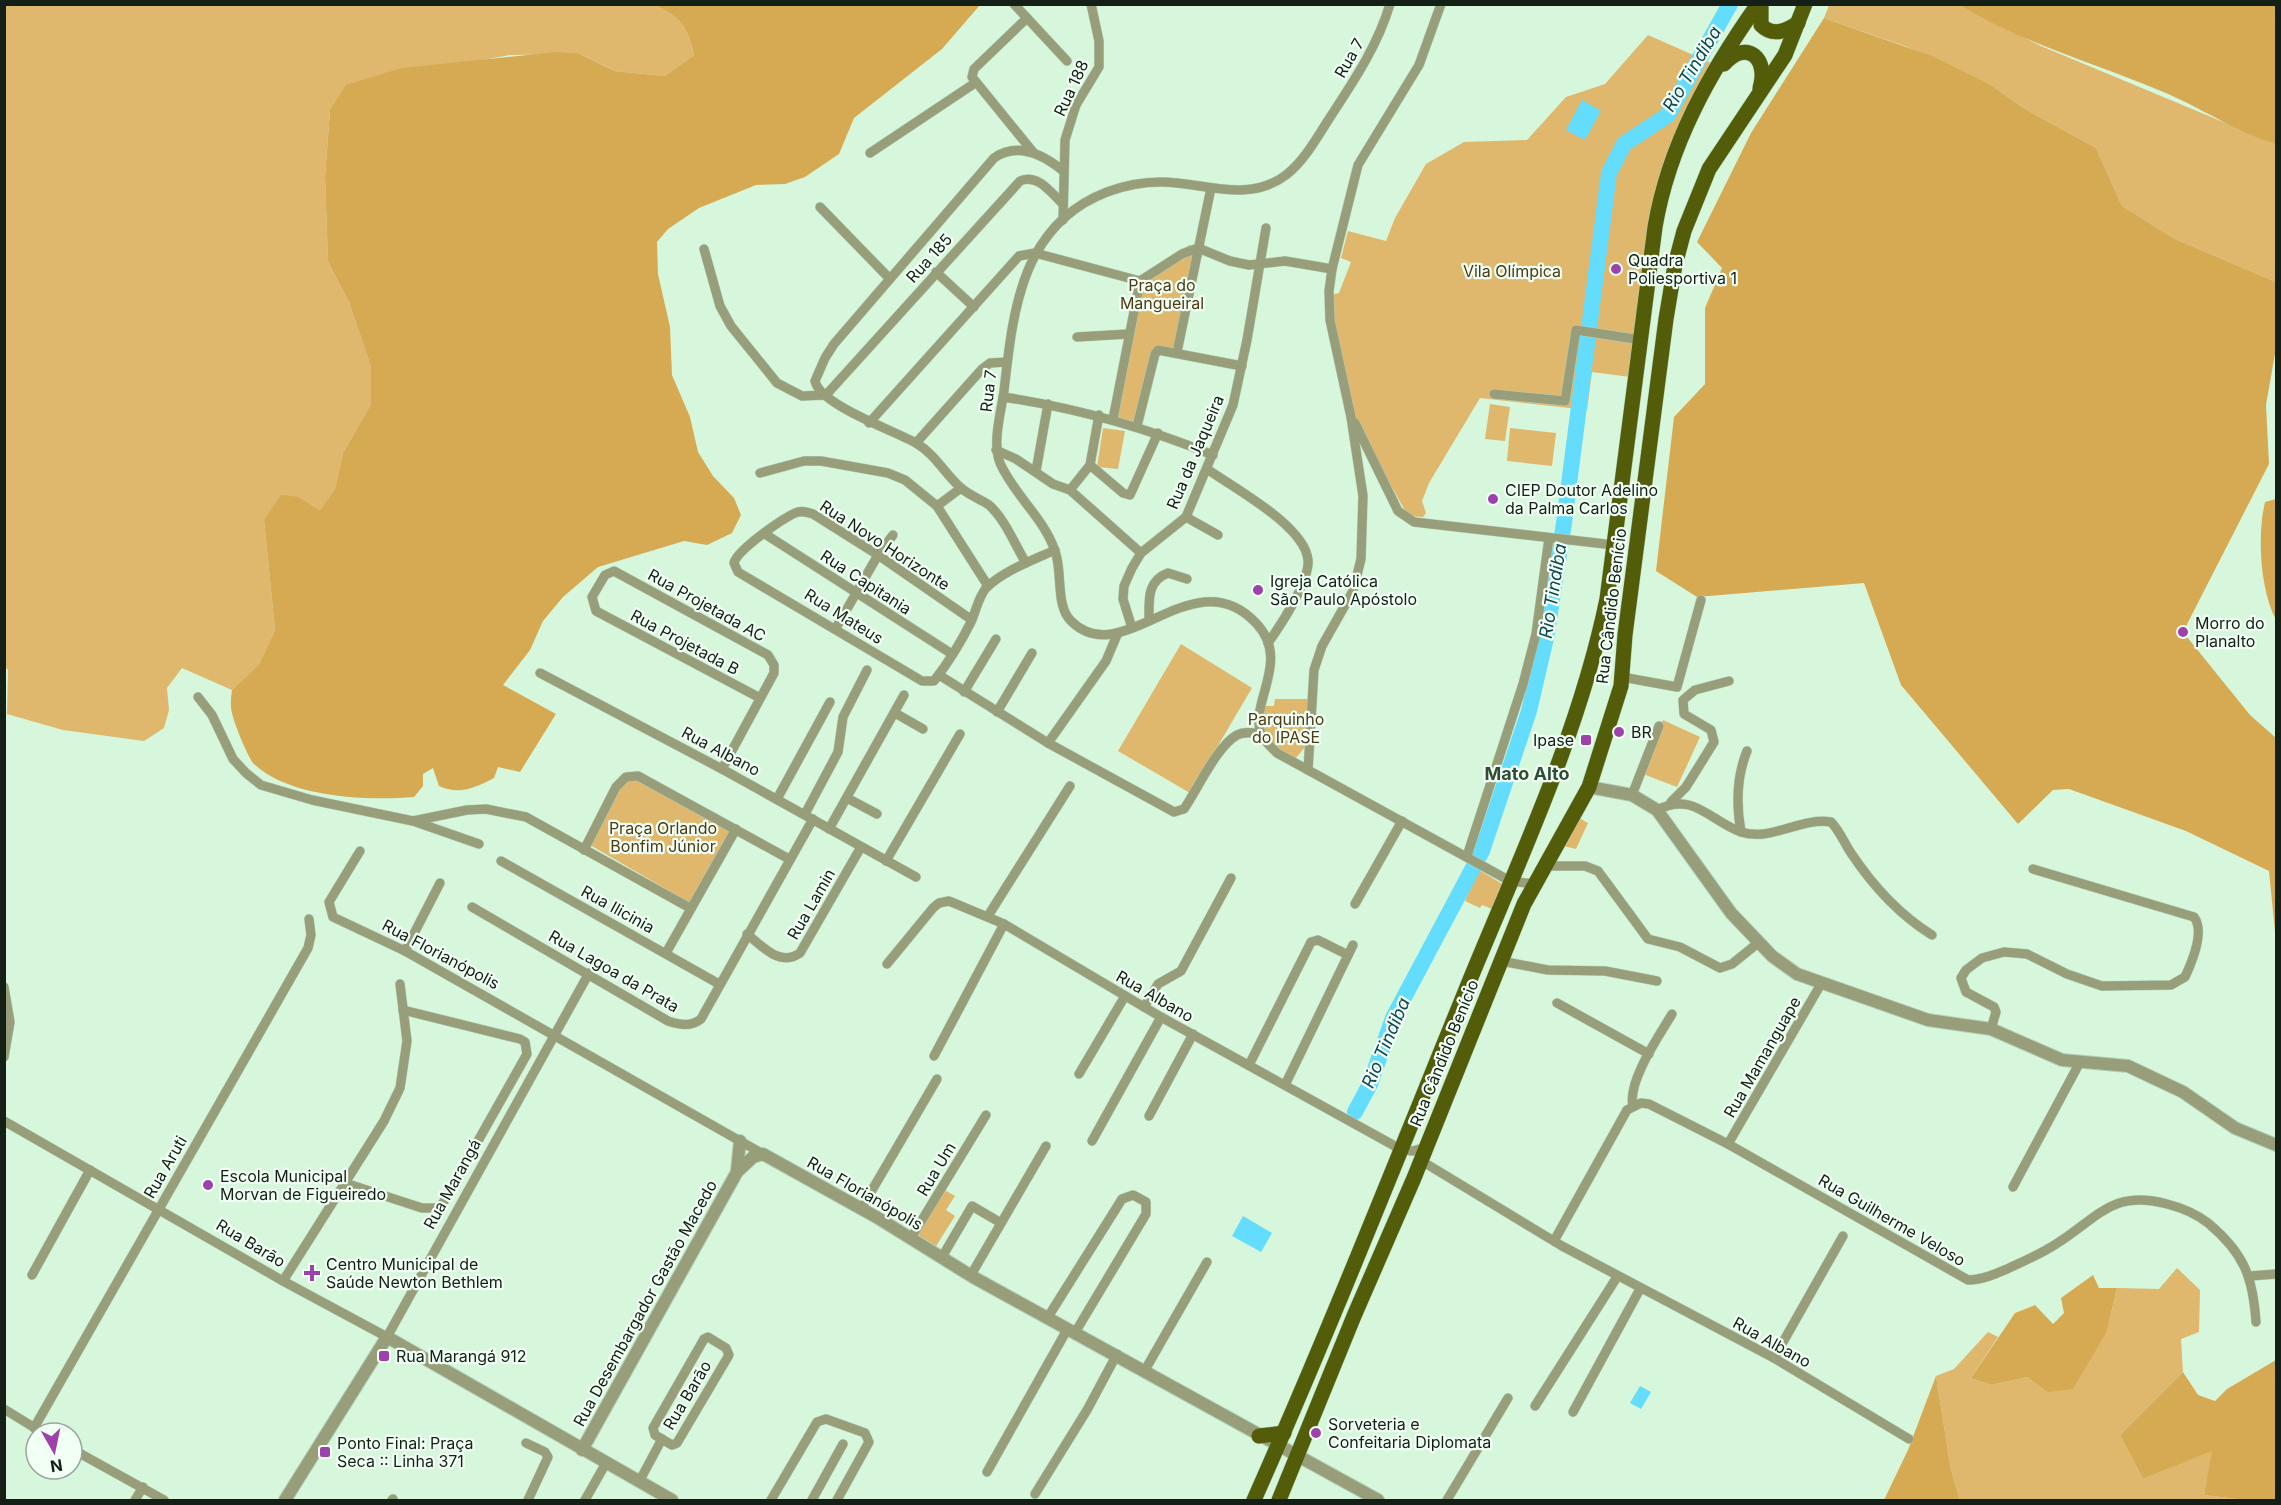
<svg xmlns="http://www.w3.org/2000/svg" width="2281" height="1505" font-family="Inter,sans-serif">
	<rect width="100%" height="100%" fill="#d6f7dc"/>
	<!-- green -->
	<g fill="#dfb76d">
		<path d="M4,5H655C681,18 688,27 694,55L665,76L614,71L580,54L510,55L471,62L330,110L325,177L328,262L349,302L371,367V404L343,453L335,489L320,512L299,497L264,520L275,630L259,664L232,690L182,668L167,688L169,710L164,728L144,741L63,730L7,714L8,670L4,665Z"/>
		<path d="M1829,5H1960L2041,46L2276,144V282L2175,239L2122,206L2096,148L2025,109L1991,85L1907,47L1824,18Z"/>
		<path d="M1648,35L1716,65L1682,128L1630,377L1592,372L1587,410L1480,398L1429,483L1422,501L1426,513L1423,517L1408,516L1350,412L1329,296L1339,293L1351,262L1341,258L1348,231L1386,241L1395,218L1426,164L1464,142L1527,140L1566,97L1605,84Z"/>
		<path d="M1189,245L1198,248L1177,352L1156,347L1138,423L1113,416L1139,278Z"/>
		<path d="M1490,404L1510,407L1505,441L1485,439Z"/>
		<path d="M1103,428L1125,431L1118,469L1097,467Z"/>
		<path d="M1510,428L1556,433L1552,466L1507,461Z"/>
		<path d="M1181,644L1252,688L1190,793L1118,751Z"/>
		<path d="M1275,699H1312L1306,746L1295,759L1274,751L1260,724L1262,706H1274Z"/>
		<path d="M1663,720L1700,737L1677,787L1643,774Z"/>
		<path d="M634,772L736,829L692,904L590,845L621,784Z"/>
		<path d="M1579,818L1588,823L1576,849L1564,846Z"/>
		<path d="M1479,870L1504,885L1492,909L1482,905L1480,908L1465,901Z"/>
		<path d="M943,1189L955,1196L946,1210L955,1216L933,1251L914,1239Z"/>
		<path d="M2177,1268L2200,1290L2199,1332L2181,1339L2183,1372L2120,1435L2143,1479L2213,1450L2204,1495L2245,1500H1960L1951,1470L1936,1376L1954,1369L1988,1332L1998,1337L1971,1378L1991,1385L2027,1377L2047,1392L2107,1331L2117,1288L2159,1289Z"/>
	</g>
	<!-- forest -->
	<g fill="#d6aa53">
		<path d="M655,5H980L942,49L854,118L839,154L805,177L785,184L756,185L699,208L668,229L657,242L658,274L670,327L672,375L690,417L698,452L713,476L734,498L741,515L732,533L707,545L684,541L598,567L563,597L543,621L530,650L503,685L556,714L520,772L498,767L494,778C475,788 460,795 439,786L433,768L423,774V786L414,797C368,801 290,798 254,764C248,758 234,723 232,713C230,706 231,697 232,690L259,664L275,630L264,520L281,495L299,497L320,511L335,489L343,453L371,404V367L349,302L328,262L325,177L330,110L346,85L402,68L557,52L580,54L614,71L665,76L694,55C688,27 681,18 655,5Z"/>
		<path d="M1960,5H2276V144C2236,132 2200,107 2161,91C2094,63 2022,43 1960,5Z"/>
		<path d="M1824,18L1934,57L1991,85L2025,109L2096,148L2122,206L2175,239L2276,282V348L2266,405L2269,464L2183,632L2250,715L2276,738V942L2269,871L2186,831L2069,789L2053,790L2018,824L1901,685L1864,583L1697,597L1656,571L1674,417L1705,384V308L1722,268L1697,242L1751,133Z"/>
		<path d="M2276,499V620C2260,590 2257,535 2265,502Z"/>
		<path d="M2093,1275L2099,1288H2117L2107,1331L2073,1389L2047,1392L2027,1377L1991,1385L1971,1378L2015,1313L2035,1305L2053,1324L2064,1313L2061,1298Z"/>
		<path d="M2276,1360V1500H2245L2204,1495L2212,1451L2143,1479L2120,1435L2183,1372L2198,1395L2215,1401L2227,1389Z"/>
		<path d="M1936,1376L1951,1470L1960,1500H1884L1908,1450Z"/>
	</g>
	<!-- water -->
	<g fill="#64dcfd">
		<path d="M1582,100L1601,111L1585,140L1566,130Z"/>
		<path d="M1243,1216L1272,1233L1261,1252L1232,1236Z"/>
		<path d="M1640,1386L1651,1392L1641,1409L1630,1403Z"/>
	</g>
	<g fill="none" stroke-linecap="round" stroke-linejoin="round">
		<!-- river -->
		<path stroke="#64dcfd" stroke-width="16" d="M1355,1112L1370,1084L1393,1018L1482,851L1529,711L1546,638L1564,523L1609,173L1624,144L1668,115L1730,4"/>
		<!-- minor casing -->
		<g stroke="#b3d0b8" stroke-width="10">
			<g id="minor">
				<path d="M1014,4L1067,61"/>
				<path d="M1390,4C1377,48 1351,85 1327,122C1315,141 1303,162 1286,175C1248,204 1203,182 1161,182C1144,182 1123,186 1107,192C1021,225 1013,311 1004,391C1001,413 992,442 1000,463C1014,495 1044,518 1055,551C1063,572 1055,605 1071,621C1123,673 1193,556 1256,623C1292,661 1249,702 1261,734C1264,741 1272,748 1277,753L1510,881L1535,884"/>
				<path d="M1027,18L974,69L972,77L1033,152"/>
				<path d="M870,153L975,83"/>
				<path d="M820,207L889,278"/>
				<path d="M1063,220L1065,140L1076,105L1099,67V41L1091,4"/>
				<path d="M704,249L720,306L731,326L777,383L802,396L826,395"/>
				<path d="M936,272L974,307"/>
				<path d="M1077,337L1128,334"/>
				<path d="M1177,352L1211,188"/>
				<path d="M1494,394L1565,401L1576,330L1641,340"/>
				<path d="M826,395L1020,181C1038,173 1051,193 1063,204"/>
				<path d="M1003,397C1077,408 1144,427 1213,455"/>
				<path d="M1113,419L1140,281L1182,254L1198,248L1230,261L1249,265L1285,261L1332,269"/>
				<path d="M869,423L1019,256L1035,253L1140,281"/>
				<path d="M1355,423L1398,511L1414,522L1614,545"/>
				<path d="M1137,426L1155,354L1158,350L1242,366"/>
				<path d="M916,443L982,369L990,363L1007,362"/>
				<path d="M996,450L1016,459L1053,484L1070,490L1141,553"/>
				<path d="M1090,465L1123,493L1130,495L1158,433"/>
				<path d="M1207,469C1234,488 1305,526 1308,560C1310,581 1280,626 1268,643"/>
				<path d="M1036,471L1048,404"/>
				<path d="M760,473L804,461H821L888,473L905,480L937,506L988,586"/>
				<path d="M1070,490L1090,465L1099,415"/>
				<path d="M937,506L961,488"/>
				<path d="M1186,517L1218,535"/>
				<path d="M765,534L952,654"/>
				<path d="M1026,563C1015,545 1005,519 989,505C980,499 969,495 961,488C945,474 935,454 916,443C895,431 820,405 815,381L825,358L834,344L994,158C1017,142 1042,154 1062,170"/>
				<path d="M1149,619C1149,599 1147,581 1168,573L1187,579"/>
				<path d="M972,620L878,555L813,514C807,512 801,510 795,513C782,519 737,550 734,563L738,572L922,681H934C948,663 961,642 971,622C976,611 978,598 986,588C1003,571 1033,560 1055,550"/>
				<path d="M836,628L878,555L893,535"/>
				<path d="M1132,628L1123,599L1124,586L1132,568L1141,553L1186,517L1233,405L1247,340L1266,228"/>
				<path d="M540,673L722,769L916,877"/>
				<path d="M939,675L1048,743L1174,812L1184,809C1197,790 1217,746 1237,735C1245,731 1253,733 1261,734"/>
				<path d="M1622,677L1677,687L1701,600"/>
				<path d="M964,692L996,639"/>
				<path d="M198,697L212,715L233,759L246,773L261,785L312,800L413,821L467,810L486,809L526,817L690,908"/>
				<path d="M997,712L1032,653"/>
				<path d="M895,713L923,729"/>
				<path d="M1048,743L1106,661L1117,635"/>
				<path d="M722,769L774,673V665L768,655L614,571L605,575L592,597L596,611L760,698"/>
				<path d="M1308,770L1314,670L1322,646L1353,591L1361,559L1363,496L1351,417L1330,320L1329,291L1332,269L1358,165L1419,65L1441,4"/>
				<path d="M1632,795L1659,726"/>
				<path d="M847,798L877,814"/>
				<path d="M777,799L830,702"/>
				<path d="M1671,802L1686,787L1714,742L1711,730L1684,714L1683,700L1695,690L1729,681"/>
				<path d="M1657,810C1693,791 1710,821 1741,832C1771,842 1800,817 1831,822C1840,831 1844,843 1851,853C1873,886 1898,914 1932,935"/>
				<path d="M805,814L838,752L843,717L867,670"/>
				<path d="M413,821L479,844"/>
				<path d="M829,829L904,695"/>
				<path d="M1741,832C1736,804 1736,778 1747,751"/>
				<path d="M584,850L616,787L626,777L638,776L789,859"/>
				<path d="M360,851L329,902L333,917L405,951L763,1154"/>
				<path d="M1467,856L1523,684L1536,634L1549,538"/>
				<path d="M501,861L719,984"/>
				<path d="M886,861L960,734"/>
				<path d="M1545,866H1585L1598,871L1648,939L1680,947L1720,968L1732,964L1758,943"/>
				<path d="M1355,904L1402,821"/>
				<path d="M472,907L668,1021C680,1025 691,1027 701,1019L813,819"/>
				<path d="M988,916L1070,786"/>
				<path d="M747,934C763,947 780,967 800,953L861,847"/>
				<path d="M405,951L440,883"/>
				<path d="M666,953L736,829"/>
				<path d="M1501,961L1548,970L1605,971L1657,981"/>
				<path d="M887,964L933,908L939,903L949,901L1004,924L1161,1017L1402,1150L1413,1151L1426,1147"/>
				<path d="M4,987L10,1022L4,1057"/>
				<path d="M1557,1003L1649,1054"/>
				<path d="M1144,1007L1158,984L1181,971L1231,878"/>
				<path d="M1991,1029L1996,1012L1994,1007L1966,992L1961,978L1966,970L1982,958L2004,952L2027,954L2067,974L2102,986L2171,985L2185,977C2192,962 2205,931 2194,917L2033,869"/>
				<path d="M934,1056L1004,924"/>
				<path d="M1249,1065L1311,942L1318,940L1348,955"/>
				<path d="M1079,1074L1125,996"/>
				<path d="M1285,1085L1353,945"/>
				<path d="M1633,1106C1627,1082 1659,1036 1672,1014"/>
				<path d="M1149,1116L1193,1034"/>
				<path d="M4,1121L283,1281L387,1337L589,973"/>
				<path d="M1092,1141L1161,1017"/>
				<path d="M1728,1144L1821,984"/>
				<path d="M1420,1160L1562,1246L1774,1358L1909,1439"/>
				<path d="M345,1183L422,1208H437L443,1203L527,1054L525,1042L520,1039L403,1010"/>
				<path d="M2013,1187L2080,1062"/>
				<path d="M861,1209L937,1079"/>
				<path d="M911,1238L986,1115"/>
				<path d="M1554,1241L1627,1110L1641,1103L1649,1104L1728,1144L1968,1280C1982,1280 1995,1274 2007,1269C2024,1261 2041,1254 2056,1244C2098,1218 2112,1189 2167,1204C2183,1208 2195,1213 2208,1223C2244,1253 2253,1277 2256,1322"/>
				<path d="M942,1257L972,1206L1001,1223"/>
				<path d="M32,1275L90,1170"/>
				<path d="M971,1275L1046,1146"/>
				<path d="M2250,1276L2276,1274"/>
				<path d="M283,1281L384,1121L400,1088L407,1041L400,984"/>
				<path d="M1048,1317L1122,1199L1133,1195L1146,1202V1214L1076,1331"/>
				<path d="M708,1337L726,1348L729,1355L677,1443L672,1445L655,1435L653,1428L704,1339Z"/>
				<path d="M1774,1358L1843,1236"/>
				<path d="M1145,1370L1207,1262"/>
				<path d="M1535,1406L1617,1277"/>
				<path d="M4,1409L43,1433"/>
				<path d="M1573,1412L1640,1289"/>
				<path d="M34,1428L308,948L311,935L309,919"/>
				<path d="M526,1443L545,1452L548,1457L528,1500"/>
				<path d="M72,1449L164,1500"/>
				<path d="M987,1472L1068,1328"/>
				<path d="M639,1482L662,1439"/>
				<path d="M1035,1494L1087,1410L1117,1354"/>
				<path d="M135,1500L143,1487"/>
				<path d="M392,1500L393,1499"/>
				<path d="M585,1500L606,1463"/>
				<path d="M771,1500L817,1422L826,1419L865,1433L869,1442L837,1500"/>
				<path d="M812,1500L843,1444"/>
				<path d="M1447,1500L1508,1398"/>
			</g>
		</g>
		<!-- tertiary casing -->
		<g stroke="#b3d0b8" stroke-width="14">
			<g id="tertiary">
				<path d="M1589,787L1632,795L1657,810L1731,913L1772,956L1797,974L1928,1020L1991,1029L2062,1060L2128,1066L2183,1092L2235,1128L2276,1145"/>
				<path d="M737,1170L740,1141"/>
				<path d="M582,1450L737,1172L753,1157L763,1154L878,1218L973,1277L1378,1500"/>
				<path d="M285,1500L387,1337L672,1500"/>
			</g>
		</g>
		<!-- primary casing -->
		<g stroke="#b3d0b8" stroke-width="16">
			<g id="primary">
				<path d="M1761,4V25C1773,37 1786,31 1798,23"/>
				<path d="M1724,64C1747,38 1769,59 1760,88"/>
				<path d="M1259,1436L1284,1433"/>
				<path d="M1254,1500C1329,1331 1397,1159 1467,987C1519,860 1579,734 1607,599L1655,227C1669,144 1710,72 1758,4"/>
				<path d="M1279,1500L1354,1316L1414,1178L1524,904L1589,787L1621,686L1625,635L1666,319L1675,265L1684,231L1709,169L1785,55L1805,4"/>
			</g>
		</g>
		<!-- minor -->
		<use href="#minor" stroke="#979e79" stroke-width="9"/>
		<!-- tertiary -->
		<use href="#tertiary" stroke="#979e79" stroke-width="12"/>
		<!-- primary -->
		<use href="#primary" stroke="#525c09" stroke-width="15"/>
	</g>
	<!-- markers -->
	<g fill="#9d42ad" stroke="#f1fff4" stroke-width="2">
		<circle cx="1616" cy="269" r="6"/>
		<circle cx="1493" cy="499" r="6"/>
		<circle cx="1258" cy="590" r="6"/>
		<circle cx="2183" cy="632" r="6"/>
		<circle cx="1619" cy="732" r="6"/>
		<rect x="1580" y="734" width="12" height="12" rx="3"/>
		<circle cx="208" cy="1185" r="6"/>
		<path d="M309 1264h6v6h6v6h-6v6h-6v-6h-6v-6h6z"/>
		<rect x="378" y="1350" width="12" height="12" rx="3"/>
		<circle cx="1316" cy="1433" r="6"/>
		<rect x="319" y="1446" width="12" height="12" rx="3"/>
	</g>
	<g text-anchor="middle" stroke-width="4.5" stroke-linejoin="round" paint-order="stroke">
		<!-- street labels -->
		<g font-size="16" fill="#142016" stroke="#f1fff4">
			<text transform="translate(1349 58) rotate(-60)" y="6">Rua 7</text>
			<text transform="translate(1071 88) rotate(-65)" y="6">Rua 188</text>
			<text transform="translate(929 258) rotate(-48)" y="6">Rua 185</text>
			<text transform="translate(988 391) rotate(-83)" y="6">Rua 7</text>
			<text transform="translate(1195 452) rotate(-67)" y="6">Rua da Jaqueira</text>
			<text transform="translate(885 545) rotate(33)" y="6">Rua Novo Horizonte</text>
			<text transform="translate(866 582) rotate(33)" y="6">Rua Capitania</text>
			<text transform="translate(707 605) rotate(29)" y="6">Rua Projetada AC</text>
			<text transform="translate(1611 606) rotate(-83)" y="6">Rua Cândido Benício</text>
			<text transform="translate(844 616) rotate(32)" y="6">Rua Mateus</text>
			<text transform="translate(685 642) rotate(28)" y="6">Rua Projetada B</text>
			<text transform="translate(721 751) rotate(28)" y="6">Rua Albano</text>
			<text transform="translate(811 904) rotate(-60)" y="6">Rua Lamin</text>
			<text transform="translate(618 909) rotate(29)" y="6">Rua Ilicinia</text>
			<text transform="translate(441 954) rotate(28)" y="6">Rua Florianópolis</text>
			<text transform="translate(614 971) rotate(30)" y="6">Rua Lagoa da Prata</text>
			<text transform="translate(1155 996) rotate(30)" y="6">Rua Albano</text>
			<text transform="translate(1444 1053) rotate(-68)" y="6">Rua Cândido Benício</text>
			<text transform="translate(1762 1057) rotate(-60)" y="6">Rua Mamanguape</text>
			<text transform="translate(165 1167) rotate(-60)" y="6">Rua Aruti</text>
			<text transform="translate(936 1169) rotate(-59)" y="6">Rua Um</text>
			<text transform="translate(452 1184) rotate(-61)" y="6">Rua Marangá</text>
			<text transform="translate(865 1193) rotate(30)" y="6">Rua Florianópolis</text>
			<text transform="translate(1892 1220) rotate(30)" y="6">Rua Guilherme Veloso</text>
			<text transform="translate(251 1243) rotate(31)" y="6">Rua Barão</text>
			<text transform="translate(645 1303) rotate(-61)" y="6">Rua Desembargador Gastão Macedo</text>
			<text transform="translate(1772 1342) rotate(29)" y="6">Rua Albano</text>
			<text transform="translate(687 1395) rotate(-59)" y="6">Rua Barão</text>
		</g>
		<!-- poi labels -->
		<g font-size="16" fill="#142016" stroke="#f1fff4" text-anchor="start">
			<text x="1628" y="266">Quadra<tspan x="1628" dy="18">Poliesportiva 1</tspan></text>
			<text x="1505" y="496">CIEP Doutor Adelino<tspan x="1505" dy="18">da Palma Carlos</tspan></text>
			<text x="1270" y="587">Igreja Católica<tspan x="1270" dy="18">São Paulo Apóstolo</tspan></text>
			<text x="2195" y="629">Morro do<tspan x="2195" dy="18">Planalto</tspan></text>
			<text x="1631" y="738">BR</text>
			<text x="1574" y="746" text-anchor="end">Ipase</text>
			<text x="220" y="1182">Escola Municipal<tspan x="220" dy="18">Morvan de Figueiredo</tspan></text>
			<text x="326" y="1270">Centro Municipal de<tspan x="326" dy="18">Saúde Newton Bethlem</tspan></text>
			<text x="396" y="1362">Rua Marangá 912</text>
			<text x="1328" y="1430">Sorveteria e<tspan x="1328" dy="18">Confeitaria Diplomata</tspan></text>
			<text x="337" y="1449">Ponto Final: Praça<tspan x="337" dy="18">Seca :: Linha 371</tspan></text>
		</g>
		<!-- park labels -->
		<g font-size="16" fill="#4d3b16" stroke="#f1fff4">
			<text x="1512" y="277">Vila Olímpica</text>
			<text x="1162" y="291">Praça do<tspan x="1162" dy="18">Mangueiral</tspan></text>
			<text x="1286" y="725">Parquinho<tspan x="1286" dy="18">do IPASE</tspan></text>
			<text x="663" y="834">Praça Orlando<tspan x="663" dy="18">Bonfim Júnior</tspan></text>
		</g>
		<!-- water labels -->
		<g font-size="18" font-style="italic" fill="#124755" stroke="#f1fff4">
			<text transform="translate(1692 69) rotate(-59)" y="6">Rio Tindiba</text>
			<text transform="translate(1553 591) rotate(-81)" y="6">Rio Tindiba</text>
			<text transform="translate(1386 1043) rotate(-67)" y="6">Rio Tindiba</text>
		</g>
		<!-- neighbourhood labels -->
		<g font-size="18" font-weight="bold" fill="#304c37" stroke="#f1fff4">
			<text x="1527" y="780">Mato Alto</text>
		</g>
	</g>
	<!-- border -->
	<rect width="2281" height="1505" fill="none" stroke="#142016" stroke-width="12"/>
	<!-- north arrow -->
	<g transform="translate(54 1451) rotate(171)"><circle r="28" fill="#f1fff4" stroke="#99a69b" stroke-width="1.5"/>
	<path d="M0-4.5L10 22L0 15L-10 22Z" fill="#9d42ad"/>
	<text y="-9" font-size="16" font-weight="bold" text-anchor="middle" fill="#142016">N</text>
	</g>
</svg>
